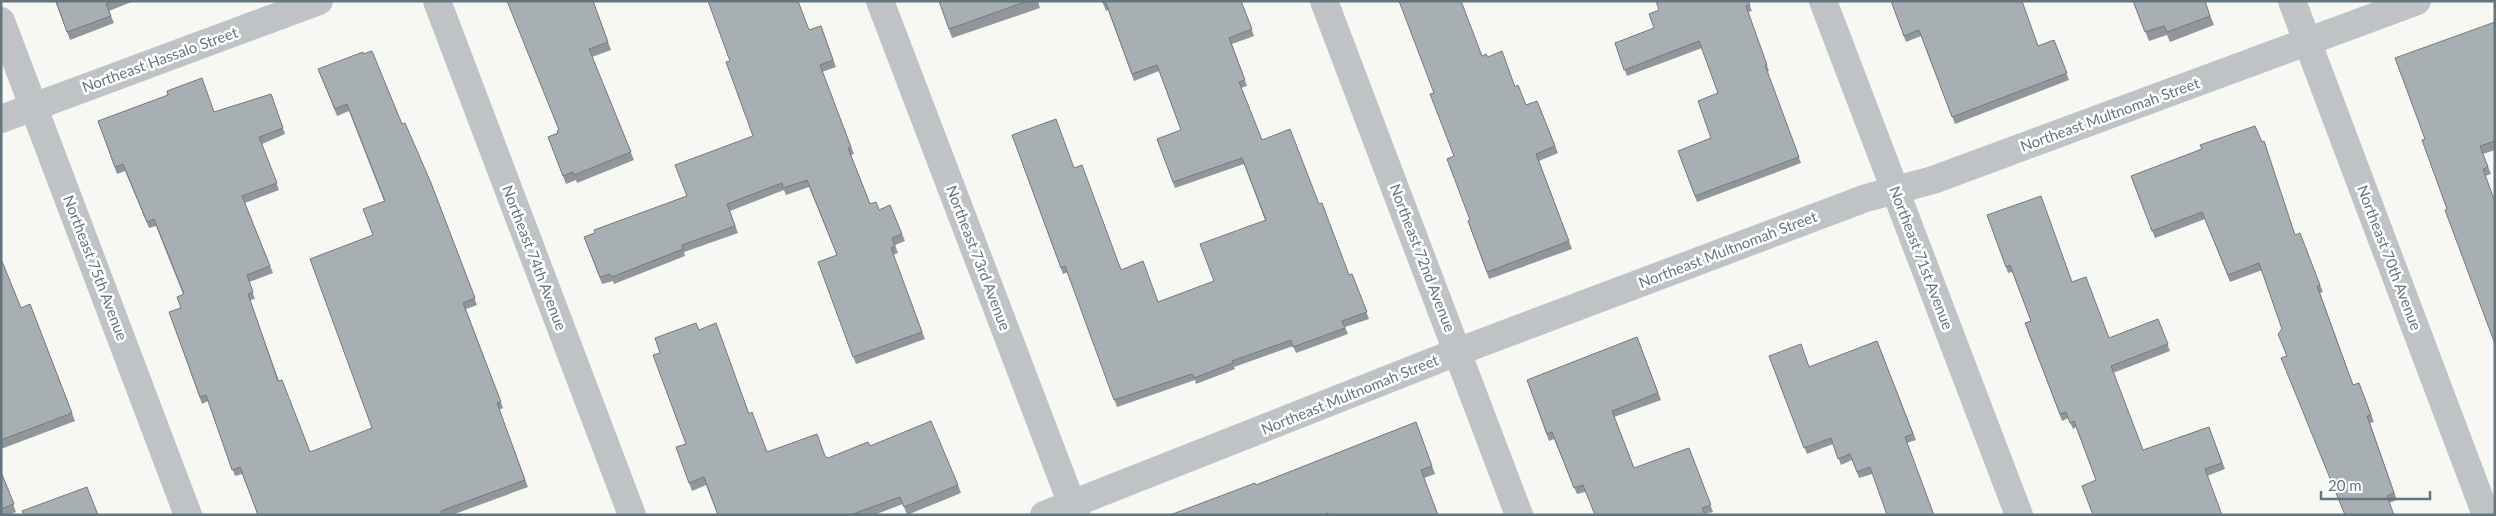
<svg xmlns="http://www.w3.org/2000/svg" width="2496" height="516" font-family="Lato,sans-serif">
	<rect width="100%" height="100%" fill="#f7f7f4"/>
	<g fill="none" stroke-linecap="round" stroke-linejoin="round">
		<!-- minor -->
		<g stroke="#bfc3c6" stroke-width="28">
			<path d="M437,1L632,515"/>
			<path d="M880,1L1076,515"/>
			<path d="M1324,1L1519,515"/>
			<path d="M1823,1L2019,515"/>
			<path d="M2292,1L2486,515"/>
			<path d="M1,21L188,515"/>
			<path d="M1,119L319,1"/>
			<path d="M1044,515L1457,352L1866,198L1933,180L2417,1"/>
		</g>
	</g>
	<!-- wall -->
	<g fill="#90969a">
		<path d="M55,1H134L109,11L114,23L70,40Z"/>
		<path d="M593,1L611,50L592,57L634,160L577,183L576,180L566,184L548,137L558,133L559,130Z"/>
		<path d="M939,1H1038L1040,8L952,38Z"/>
		<path d="M1102,1H1241L1254,36L1232,44L1247,86L1241,88L1262,140L1319,204L1349,275L1352,274L1369,319L1345,327L1348,334L1296,353L1293,346L1234,367L1235,369L1196,384L1195,380L1117,407L1068,272L1063,274L1012,135L1074,168L1121,270L1158,302L1214,281L1265,220L1244,164L1175,188L1157,139L1181,130L1159,71L1134,81L1108,10L1106,11Z"/>
		<path d="M1748,1L1752,11L1748,12L1769,71L1767,72L1801,163L1697,202L1678,151L1711,138L1718,93L1702,48L1627,76L1615,43L1654,28Z"/>
		<path d="M1891,1L2038,46L2054,40L2069,80L1955,124L1921,36L1906,42Z"/>
		<path d="M2133,1H2206L2205,2L2214,25L2170,42L2167,35L2149,41Z"/>
		<path d="M2495,22V150L2483,154L2491,174L2485,176L2447,209L2425,139Z"/>
		<path d="M821,26L836,67L822,72L854,154L851,155L870,204L879,210L902,234L905,241L895,245L898,253L893,255L925,339L856,364L821,269L837,255L809,187L786,195L784,190L730,211L738,233L684,252L685,256L614,284L613,281L602,284L584,237L686,196L753,136L730,61Z"/>
		<path d="M1482,56L1488,57L1515,87L1526,105L1537,101L1558,153L1539,161L1572,249L1489,279L1468,221L1470,220L1454,156L1433,93Z"/>
		<path d="M318,69L402,124L431,183L477,305L466,309L503,408L499,410L528,487L452,515H258L242,474L235,476L208,401L202,404L169,312L181,308L183,294L156,226L149,228L125,171L117,174L98,121L214,112L271,94L285,134L262,144L279,190L245,203L273,273L249,282L255,299L250,300L279,381L310,452L372,428L373,235L384,201L349,111L337,116Z"/>
		<path d="M2131,176L2295,235L2320,285L2323,292L2320,293L2353,385L2359,383L2374,422L2370,423L2397,500L2389,503L2286,356L2282,329L2262,270L2230,282L2205,219L2155,238Z"/>
		<path d="M1987,215L2072,282L2109,338L2158,319L2170,351L2113,373L2143,450L2209,427L2225,469L2207,476L2096,480L2076,427L2073,429L2068,418L2062,421L2025,323L2031,321L2012,272L2008,273Z"/>
		<path d="M1,259L21,308L30,304L75,421L1,449Z"/>
		<path d="M699,330L749,414L767,452L825,456L828,458L870,446L958,485L961,493L907,515L903,504L874,515H718L706,485L692,491L676,447L686,444L660,353Z"/>
		<path d="M1637,337L1661,400L1614,417L1634,468L1689,448L1713,512L1705,514L1585,492L1577,494L1554,439L1549,441L1527,380Z"/>
		<path d="M1877,341L1916,440L1907,443L1872,474L1859,478L1852,460L1841,465L1833,444L1807,454L1769,356L1809,367Z"/>
		<path d="M1416,422L1435,474L1424,478L1438,515H1170L1256,485Z"/>
		<path d="M1,472L16,512L9,515H1Z"/>
	</g>
	<!-- building -->
	<g fill="#a7afb3" stroke="#757a7d">
		<path d="M56,1H113L106,4L111,16L67,32Z"/>
		<path d="M507,1H593L608,42L589,49L631,152L574,175L573,172L563,176L548,137L558,133L557,131L559,130Z"/>
		<path d="M708,1H798L809,30L821,26L833,60L820,65L851,147L848,148L870,204L876,202L879,210L890,205L902,234L892,238L895,246L891,248L922,332L853,357L818,262L837,255L807,180L783,188L782,183L727,204L735,226L682,245L683,249L612,277L610,274L600,277L584,237L595,233L594,230L687,196L675,165L753,136L726,62L730,61Z"/>
		<path d="M939,1H1028L949,29Z"/>
		<path d="M1102,1H1241L1252,29L1229,38L1245,80L1239,82L1262,140L1290,129L1319,204L1322,203L1349,275L1352,274L1367,312L1342,321L1345,328L1293,347L1291,340L1232,361L1233,363L1194,378L1192,374L1114,400L1065,266L1061,268L1012,135L1056,119L1074,168L1082,165L1121,270L1143,261L1158,302L1214,281L1200,244L1266,220L1242,158L1173,182L1157,139L1181,130L1157,65L1132,74L1106,3L1104,4Z"/>
		<path d="M1399,1H1461L1482,56L1486,54L1488,57L1502,51L1515,87L1518,85L1526,105L1537,101L1555,146L1536,154L1569,241L1487,272L1468,221L1470,220L1447,159L1454,156L1430,94L1434,93Z"/>
		<path d="M1656,1H1748L1750,5L1746,6L1767,65H1765L1799,157L1695,196L1678,151L1711,138L1698,101L1718,93L1699,41L1624,70L1615,43L1654,28L1649,14L1659,10Z"/>
		<path d="M1891,1H2022L2038,46L2054,40L2067,73L1952,117L1919,30L1904,36Z"/>
		<path d="M2133,1H2205L2210,16L2167,32L2164,26L2145,32Z"/>
		<path d="M2495,22V141L2480,146L2488,167L2483,169L2495,202V344L2445,210L2447,209L2422,140L2425,139L2395,58Z"/>
		<path d="M372,51L402,124L405,123L431,183L475,298L463,303L501,402L497,403L525,480L441,511L442,515H258L240,467L232,470L206,395L200,397L169,312L181,308L177,297L184,294L154,219L147,222L123,164L115,167L98,121L168,95L167,91L202,78L214,112L271,94L283,128L259,137L277,183L242,196L270,266L247,275L253,292L248,294L278,381L282,380L310,452L372,428L310,259L373,235L363,209L385,201L347,104L335,109L318,69L363,52V54Z"/>
		<path d="M2255,126L2262,142L2264,141L2295,235L2300,233L2320,285L2317,286L2353,385L2359,383L2371,415L2367,416L2394,493L2387,496L2394,515H2345L2281,358L2287,356L2278,334L2282,329L2259,263L2228,275L2202,212L2152,231L2131,176L2202,149L2200,145Z"/>
		<path d="M2041,196L2072,282L2086,277L2109,338L2158,319L2168,344L2111,366L2143,450L2209,427L2222,463L2205,469L2222,515H2093L2082,486L2096,480L2074,421L2070,423L2066,412L2060,414L2025,323L2031,321L2010,265L2006,267L1987,215Z"/>
		<path d="M1,259L21,308L30,304L72,413L1,440Z"/>
		<path d="M696,323L699,330L716,323L749,414L752,412L767,452L817,434L825,456L828,458L868,442L870,446L931,421L958,485L904,507L900,497L850,515H718L704,477L689,483L676,447L686,444L653,355L660,353L655,338Z"/>
		<path d="M1637,337L1658,393L1612,411L1634,468L1689,448L1711,505L1702,508L1705,515H1595L1583,485L1574,488L1552,432L1547,434L1527,380Z"/>
		<path d="M1877,341L1913,434L1905,437L1934,515H1887L1870,467L1857,472L1850,454L1838,459L1831,438L1804,448L1769,356L1801,344L1809,367Z"/>
		<path d="M1416,422L1432,466L1421,470L1438,515H1329L1328,513L1324,515H1170L1255,483L1256,485Z"/>
		<path d="M1,472L14,504L1,509Z"/>
		<path d="M87,487L98,515H24L22,511Z"/>
	</g>
	<g text-anchor="middle" stroke-width="5" stroke-linejoin="round" paint-order="stroke">
		<!-- street labels -->
		<g font-size="15" fill="#65757d" stroke="#fff">
			<text transform="translate(160 60) rotate(-20)" y="5">Northeast Hassalo Street</text>
			<text transform="translate(2110 115) rotate(-20)" y="5">Northeast Multnomah Street</text>
			<text transform="translate(1728 250) rotate(-21)" y="5">Northeast Multnomah Street</text>
			<text transform="translate(534 258) rotate(69)" y="5">Northeast 74th Avenue</text>
			<text transform="translate(978 258) rotate(69)" y="5">Northeast 73rd Avenue</text>
			<text transform="translate(1422 258) rotate(69)" y="5">Northeast 72nd Avenue</text>
			<text transform="translate(1921 258) rotate(69)" y="5">Northeast 71st Avenue</text>
			<text transform="translate(2389 258) rotate(69)" y="5">Northeast 70th Avenue</text>
			<text transform="translate(95 268) rotate(69)" y="5">Northeast 75th Avenue</text>
			<text transform="translate(1350 395) rotate(-22)" y="5">Northeast Multnomah Street</text>
		</g>
	</g>
	<!-- border -->
	<rect width="2496" height="516" fill="none" stroke="#65757d" stroke-width="5"/>
	<!-- scale -->
	<path d="M2321 491v8h109v-8" fill="none" stroke="#65757d" stroke-width="2.5"/>
	<text x="2328" y="491" font-size="15" fill="#65757d" stroke="#ffffff" stroke-width="4" paint-order="stroke">20 m</text>
</svg>
